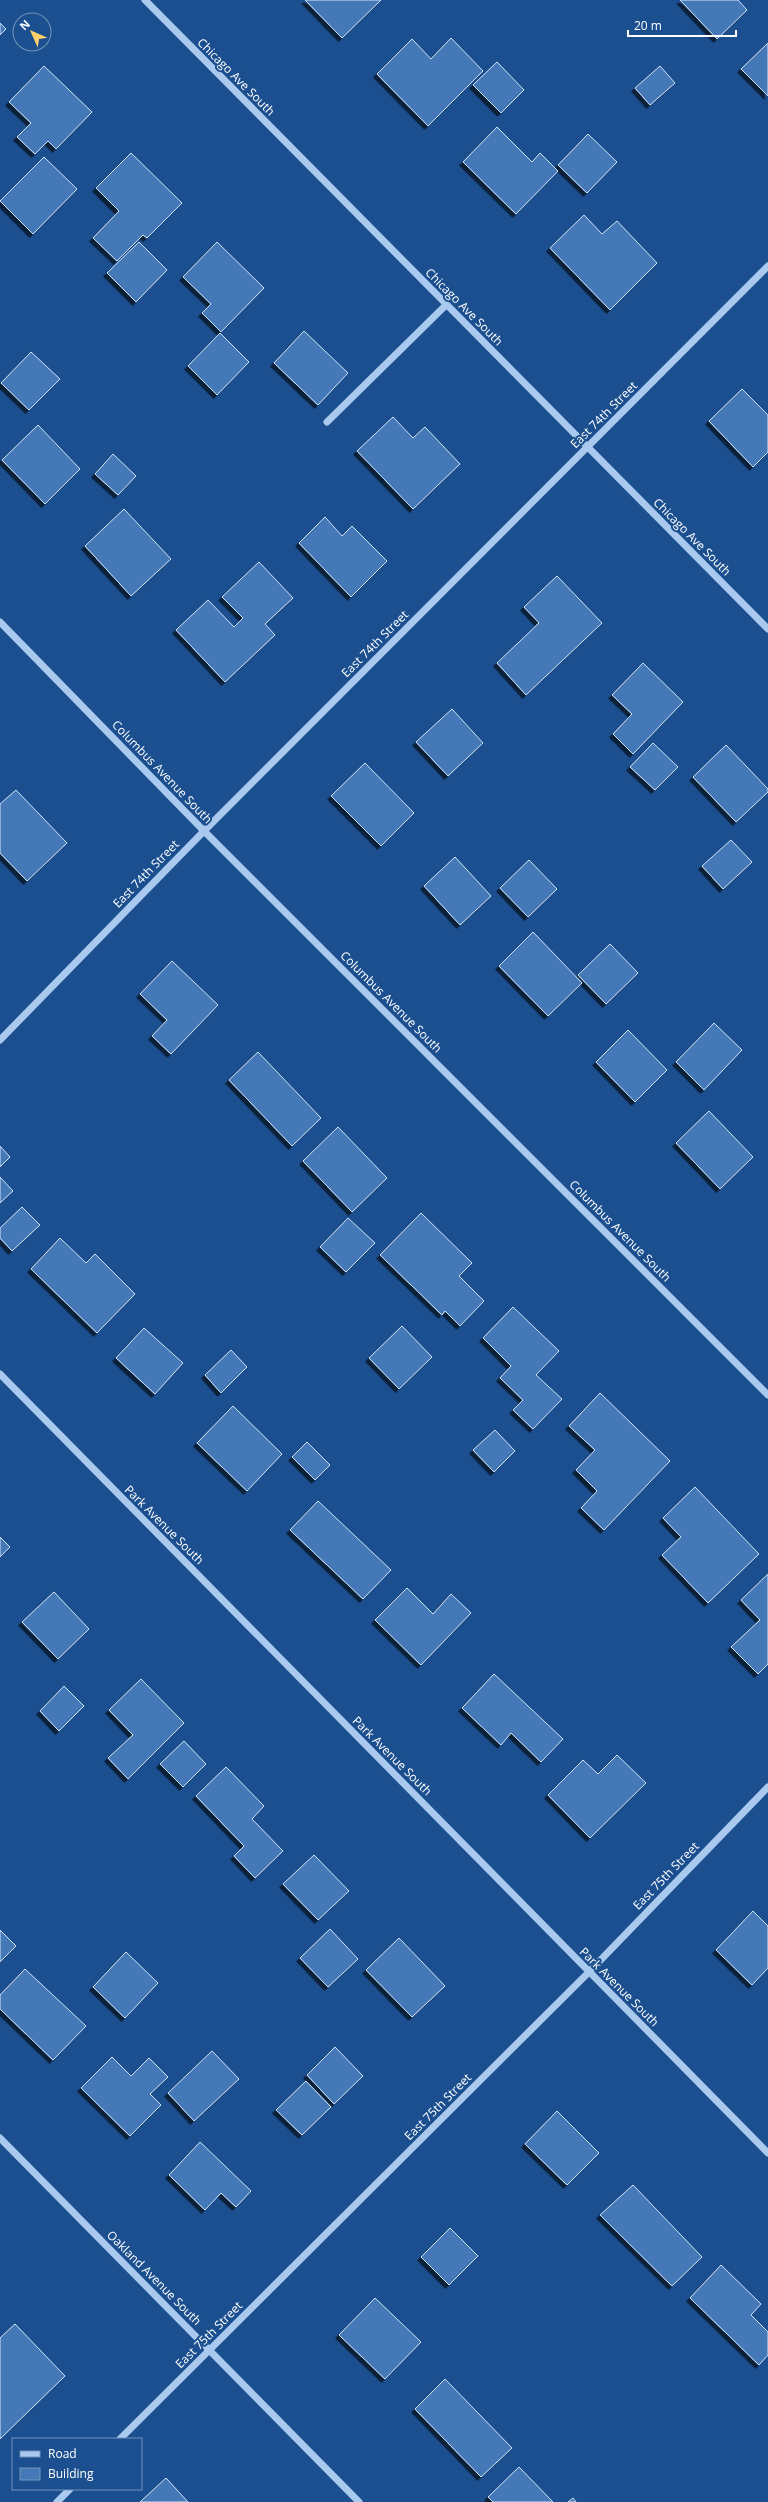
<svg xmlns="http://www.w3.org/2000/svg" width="768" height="2502" font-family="'Open Sans',sans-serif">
	<defs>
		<filter id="shadow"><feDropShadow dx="-3.5" dy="3.5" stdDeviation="0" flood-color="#0009"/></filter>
	</defs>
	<rect width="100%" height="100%" fill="#1b4f8f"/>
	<!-- building -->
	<g fill="#4478b7" stroke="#cfe3fa" filter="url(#shadow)">
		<path d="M305,0H381L342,38Z"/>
		<path d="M680,0H738L747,10L717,39Z"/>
		<path d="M0,23L6,29L0,35Z"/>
		<path d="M451,38L483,71L428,126L377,74L412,39L431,59Z"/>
		<path d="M768,43V96L741,69Z"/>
		<path d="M497,62L524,90L501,113L473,85Z"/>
		<path d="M44,66L92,112L56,149L48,141L35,154L17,137L31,123L9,102Z"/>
		<path d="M660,66L675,83L650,105L635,88Z"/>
		<path d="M497,127L532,162L540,153L558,171L516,214L463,162Z"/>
		<path d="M588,134L617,162L587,193L558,165Z"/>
		<path d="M131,153L182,203L147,238L143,235L117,261L93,238L119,211L96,188Z"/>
		<path d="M44,157L77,189L33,234L0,201Z"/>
		<path d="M584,215L602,234L617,221L657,263L610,310L550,248Z"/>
		<path d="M139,242L167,270L136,302L107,273Z"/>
		<path d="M217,242L264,288L221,332L202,313L211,304L183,277Z"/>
		<path d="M304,331L348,373L318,405L274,363Z"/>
		<path d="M220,333L249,362L217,395L188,366Z"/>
		<path d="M31,352L60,379L29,410L1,383Z"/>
		<path d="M742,389L768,415V452L753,467L709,421Z"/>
		<path d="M393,417L413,438L425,427L460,464L413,509L357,451Z"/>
		<path d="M38,425L80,469L45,504L2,460Z"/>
		<path d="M113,454L136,476L118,495L95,474Z"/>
		<path d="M124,509L171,559L131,596L85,546Z"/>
		<path d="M325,517L342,536L352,526L387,561L351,597L299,543Z"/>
		<path d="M259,562L293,598L265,624L275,635L225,682L176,630L208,600L234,627L243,618L222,597Z"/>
		<path d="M557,576L602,623L526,695L497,663L539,623L524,607Z"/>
		<path d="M643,663L683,702L633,754L613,734L632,714L612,695Z"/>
		<path d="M452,709L483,743L448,776L416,742Z"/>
		<path d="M653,743L678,767L655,790L630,767Z"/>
		<path d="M726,745L768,789V792L736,822L693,777Z"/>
		<path d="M365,763L414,813L381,846L331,796Z"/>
		<path d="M16,790L67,843L27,881L0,853V804Z"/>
		<path d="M731,840L752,862L723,889L702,866Z"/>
		<path d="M455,857L491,896L460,925L424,886Z"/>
		<path d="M529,860L557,889L528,917L500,888Z"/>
		<path d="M533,932L582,983L548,1016L499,966Z"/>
		<path d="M610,944L638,973L606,1004L578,975Z"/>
		<path d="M172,961L218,1005L171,1054L152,1036L167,1020L140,994Z"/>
		<path d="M714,1023L742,1050L704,1090L676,1062Z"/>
		<path d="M628,1030L667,1070L635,1102L596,1062Z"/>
		<path d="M258,1052L321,1118L292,1146L229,1080Z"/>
		<path d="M709,1111L753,1157L720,1189L676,1143Z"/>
		<path d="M338,1127L387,1178L352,1212L303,1161Z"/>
		<path d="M0,1146L10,1157L0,1167Z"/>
		<path d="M0,1177L13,1191L0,1203Z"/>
		<path d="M22,1207L40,1225L12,1251L0,1238V1228Z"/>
		<path d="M421,1213L472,1263L459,1276L484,1301L460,1326L445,1311L442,1315L380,1255Z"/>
		<path d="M348,1218L375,1243L346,1272L320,1247Z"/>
		<path d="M60,1238L86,1263L95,1254L135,1294L97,1333L31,1269Z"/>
		<path d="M513,1307L559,1351L536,1375L562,1399L533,1429L513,1410L523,1400L500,1378L511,1366L483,1338Z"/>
		<path d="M402,1326L432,1357L399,1389L369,1358Z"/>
		<path d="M144,1328L183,1363L155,1394L116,1358Z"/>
		<path d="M231,1350L247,1367L221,1393L205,1375Z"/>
		<path d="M600,1393L670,1461L604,1530L581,1508L597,1491L576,1470L595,1450L569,1426Z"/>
		<path d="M233,1406L282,1454L247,1491L197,1443Z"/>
		<path d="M495,1430L515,1451L494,1472L473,1450Z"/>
		<path d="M307,1442L330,1465L315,1480L292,1457Z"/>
		<path d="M695,1487L759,1554L708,1603L662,1555L681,1537L663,1518Z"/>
		<path d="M318,1501L391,1570L363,1599L290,1530Z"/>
		<path d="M0,1537L10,1547L0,1557Z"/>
		<path d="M768,1574V1664L758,1674L731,1647L760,1620L741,1600Z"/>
		<path d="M407,1588L433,1614L451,1594L471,1613L421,1665L375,1620Z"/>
		<path d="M54,1592L89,1629L58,1659L22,1622Z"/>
		<path d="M494,1674L563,1739L541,1762L511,1733L501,1745L462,1708Z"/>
		<path d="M141,1679L184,1723L128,1779L108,1758L133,1735L109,1710Z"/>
		<path d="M64,1686L84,1706L59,1731L40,1711Z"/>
		<path d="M184,1741L206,1764L183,1787L160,1764Z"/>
		<path d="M617,1755L646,1783L590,1838L548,1795L583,1760L598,1774Z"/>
		<path d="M226,1767L264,1806L252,1819L283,1851L255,1878L234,1856L244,1846L196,1796Z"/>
		<path d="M314,1855L349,1891L318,1920L283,1884Z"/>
		<path d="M753,1911L768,1926V1968L752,1985L716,1950Z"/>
		<path d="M330,1929L358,1959L328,1987L300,1958Z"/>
		<path d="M0,1930L16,1946L0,1962Z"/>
		<path d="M399,1938L445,1986L412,2017L366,1970Z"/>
		<path d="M126,1952L158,1983L125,2018L93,1987Z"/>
		<path d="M25,1969L86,2026L53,2060L0,2009V1995Z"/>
		<path d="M335,2047L363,2076L334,2104L307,2075Z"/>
		<path d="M212,2051L239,2079L194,2121L168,2093Z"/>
		<path d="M112,2057L131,2076L149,2058L168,2077L150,2094L161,2105L130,2136L81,2088Z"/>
		<path d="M306,2081L331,2107L302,2135L276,2110Z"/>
		<path d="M557,2111L599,2153L567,2185L525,2144Z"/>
		<path d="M200,2142L251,2191L236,2207L221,2193L205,2210L169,2175Z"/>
		<path d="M633,2185L702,2257L672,2286L600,2215Z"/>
		<path d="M450,2228L478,2256L449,2285L421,2257Z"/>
		<path d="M721,2265L761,2304L751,2315L768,2332V2355L759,2365L690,2298Z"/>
		<path d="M375,2298L421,2342L385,2379L339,2335Z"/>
		<path d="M15,2324L65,2376L0,2439V2338Z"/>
		<path d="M445,2379L512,2448L481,2477L415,2409Z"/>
		<path d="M519,2467L553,2502H493L488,2497Z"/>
		<path d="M166,2478L188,2502H140Z"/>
		<path d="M573,2498L576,2502H568Z"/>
	</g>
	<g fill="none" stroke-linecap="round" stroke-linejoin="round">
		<!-- minor -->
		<g stroke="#a9c9ee" stroke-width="7">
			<path d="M145,0L768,629"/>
			<path d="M327,422L446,305"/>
			<path d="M0,622L204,831L768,1395"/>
			<path d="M0,1040L204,831L768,266"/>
			<path d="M0,1374L768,2153"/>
			<path d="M0,2138L359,2502"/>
			<path d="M120,2439L589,1972L768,1787"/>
			<path d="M57,2502L70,2489"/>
		</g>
	</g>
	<g text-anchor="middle" stroke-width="4" stroke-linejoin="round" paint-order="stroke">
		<!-- street labels -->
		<g font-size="12" fill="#fff" stroke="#1b4f8f">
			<text transform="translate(236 77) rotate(45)" y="4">Chicago Ave South</text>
			<text transform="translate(464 307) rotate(45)" y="4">Chicago Ave South</text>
			<text transform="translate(604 415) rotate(-45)" y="4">East 74th Street</text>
			<text transform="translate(692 537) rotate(45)" y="4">Chicago Ave South</text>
			<text transform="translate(375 644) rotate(-45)" y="4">East 74th Street</text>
			<text transform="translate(162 772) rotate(46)" y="4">Columbus Avenue South</text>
			<text transform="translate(146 874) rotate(-46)" y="4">East 74th Street</text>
			<text transform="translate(391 1002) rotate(45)" y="4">Columbus Avenue South</text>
			<text transform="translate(620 1231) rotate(45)" y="4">Columbus Avenue South</text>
			<text transform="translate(164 1525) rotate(45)" y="4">Park Avenue South</text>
			<text transform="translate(392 1756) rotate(45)" y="4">Park Avenue South</text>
			<text transform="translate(666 1876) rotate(-46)" y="4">East 75th Street</text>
			<text transform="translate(619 1987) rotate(45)" y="4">Park Avenue South</text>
			<text transform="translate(438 2107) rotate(-45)" y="4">East 75th Street</text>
			<text transform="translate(154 2278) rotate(45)" y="4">Oakland Avenue South</text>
			<text transform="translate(209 2335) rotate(-45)" y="4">East 75th Street</text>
		</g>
	</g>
	<!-- legend -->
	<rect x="12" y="2438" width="130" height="52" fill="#1b4f8f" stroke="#7695bc"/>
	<rect x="20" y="2451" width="20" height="6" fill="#a9c9ee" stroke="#7695bc"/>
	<text x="48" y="2458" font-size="12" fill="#ffffff">Road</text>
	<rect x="20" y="2468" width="20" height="12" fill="#4478b7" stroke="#7695bc"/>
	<text x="48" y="2478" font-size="12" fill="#ffffff">Building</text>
	<!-- north arrow -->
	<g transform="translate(32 32) rotate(315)"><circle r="19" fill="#1b4f8f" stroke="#7695bc"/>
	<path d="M0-3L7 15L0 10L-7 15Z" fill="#ffd166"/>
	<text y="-6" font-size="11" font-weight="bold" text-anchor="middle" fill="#ffffff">N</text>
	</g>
	<!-- scale -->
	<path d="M628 30v6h108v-6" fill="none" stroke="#ffffff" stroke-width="2"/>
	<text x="634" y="30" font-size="12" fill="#ffffff" stroke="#1b4f8f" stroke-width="3" paint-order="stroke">20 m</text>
</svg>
